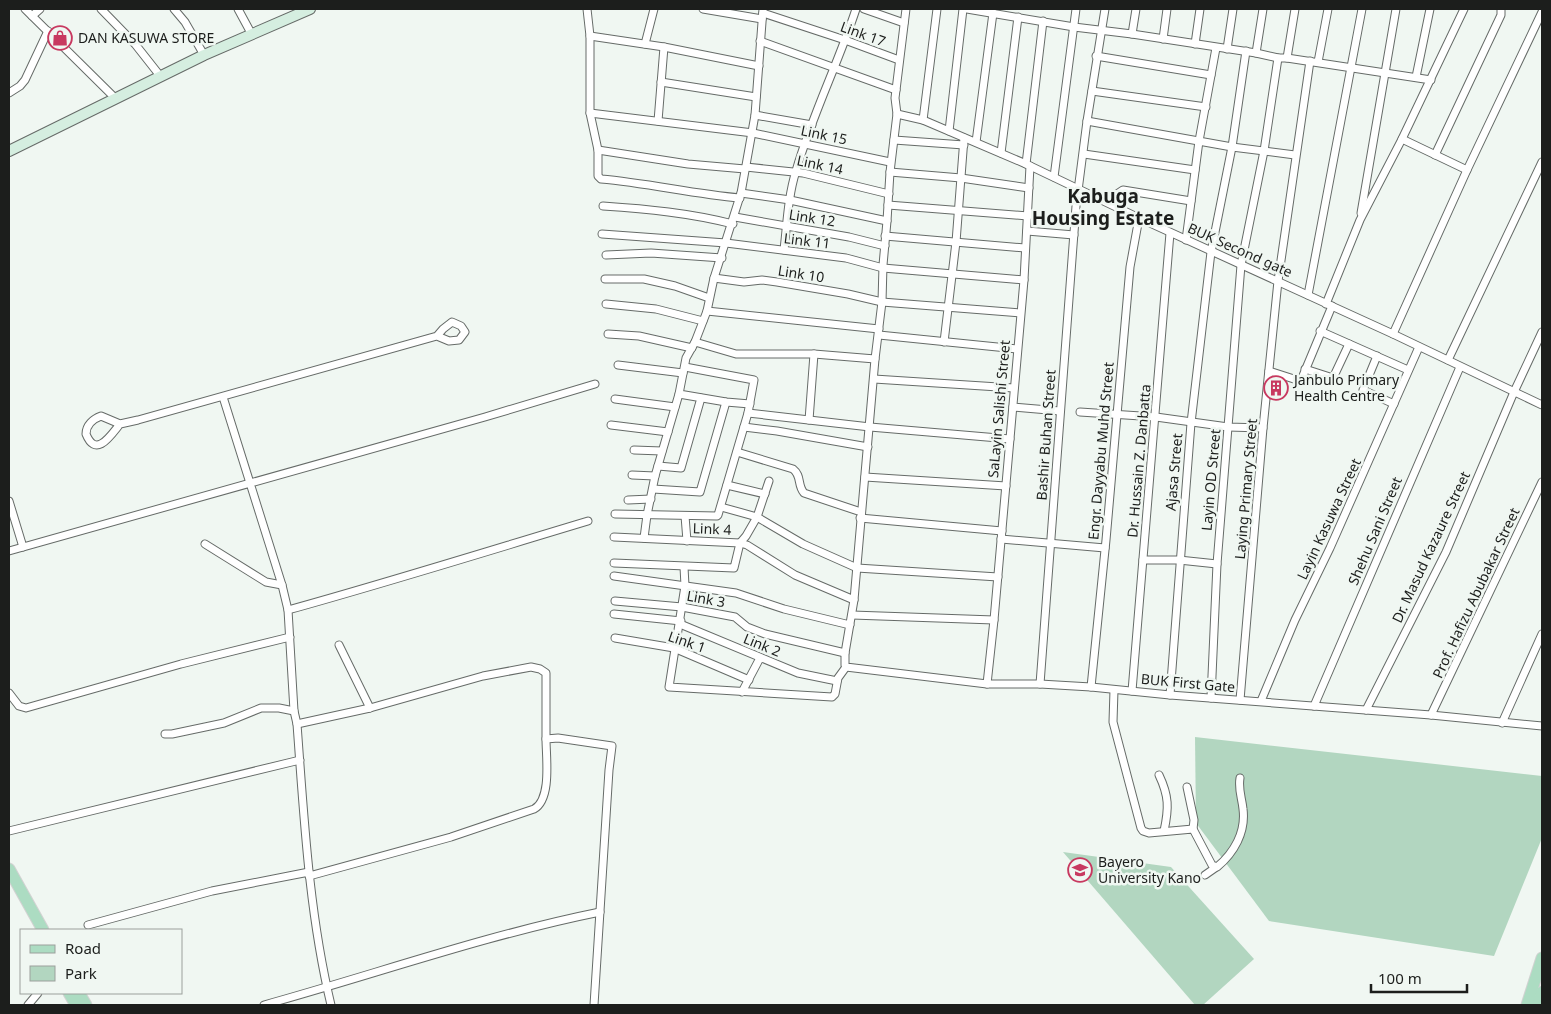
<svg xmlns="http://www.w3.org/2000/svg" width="1551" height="1014" font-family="'Noto Sans',sans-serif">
	<rect width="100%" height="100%" fill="#f0f7f2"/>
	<!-- green -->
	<g fill="#b2d6c0">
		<path d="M1195,737L1542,776V838L1494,956L1269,921L1196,823Z"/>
		<path d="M1063,852L1171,867L1254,959L1203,1005H1195Z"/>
	</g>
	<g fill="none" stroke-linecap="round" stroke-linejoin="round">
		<!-- street casing -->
		<g stroke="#666b68" stroke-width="9">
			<g id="street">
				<path d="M25,9L116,99"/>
				<path d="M101,9L135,44L161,77"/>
				<path d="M174,9L185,22L204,55"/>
				<path d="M238,9L251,33"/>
				<path d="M587,9L590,36V113L598,150V176L601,179C648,183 693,194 740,198"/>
				<path d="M703,9L762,19"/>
				<path d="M864,9L904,23"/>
				<path d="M906,9L895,98L897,114L890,172L887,221L883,265L882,302L875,359L854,600L845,653V665L846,667L987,684H1040L1091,687L1170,695L1431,715L1542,726"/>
				<path d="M967,9L1074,27L1132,34L1256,53L1278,58H1287L1431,80"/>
				<path d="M763,13L845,40L899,60"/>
				<path d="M32,16L40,9"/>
				<path d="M1132,34L1136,9"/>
				<path d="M590,36L664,47L759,66"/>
				<path d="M1163,39L1167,9"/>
				<path d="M760,41L896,90"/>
				<path d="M645,44L654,9"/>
				<path d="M1195,44L1200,9"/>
				<path d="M1227,49L1233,9"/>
				<path d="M1256,53L1263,9"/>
				<path d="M1096,56L1211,75"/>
				<path d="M1287,58L1295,9"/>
				<path d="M1318,62L1328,9"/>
				<path d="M1416,77L1430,9"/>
				<path d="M661,82L756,97"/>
				<path d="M1092,91L1206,107"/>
				<path d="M9,93L20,86L25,80L48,31"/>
				<path d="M590,113L753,133L890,162"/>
				<path d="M897,114L923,120L1026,164L1139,218L1393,334L1542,405"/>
				<path d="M755,115L812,125"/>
				<path d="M923,120L937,9"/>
				<path d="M658,121L664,47"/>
				<path d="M1087,121L1232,147L1295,155"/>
				<path d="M949,131L963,9"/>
				<path d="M1402,139L1467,170"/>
				<path d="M894,140L964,145"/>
				<path d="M976,142L993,13"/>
				<path d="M598,150L688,164L745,169"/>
				<path d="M1001,153L1018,17"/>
				<path d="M1084,154L1195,170"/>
				<path d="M1435,155L1501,15V9"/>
				<path d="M1026,164L1043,21"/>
				<path d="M746,167L803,173L889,194"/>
				<path d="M890,172L961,178L1029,188"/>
				<path d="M1054,177L1076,9"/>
				<path d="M741,193L790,200L887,221"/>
				<path d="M1109,203L1117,194L1123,190L1191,201"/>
				<path d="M888,205L1028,216"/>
				<path d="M603,206C647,209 690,213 733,224"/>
				<path d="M1361,213L1396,9"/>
				<path d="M735,217L849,237L885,246"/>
				<path d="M1027,231L1074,235"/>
				<path d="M602,234L726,243L846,258L883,268L1024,280"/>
				<path d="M885,236L1025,248"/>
				<path d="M1186,240L1199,141L1216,48"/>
				<path d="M784,250C787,224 788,196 796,171C812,115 838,64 856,9"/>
				<path d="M606,255L651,253L722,258"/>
				<path d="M714,278L744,282L762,280L777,282L848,294L882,302L1020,313"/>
				<path d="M605,279H644L675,286L709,298"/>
				<path d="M1308,295L1362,9"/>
				<path d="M606,304L656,309L703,321"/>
				<path d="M1326,304L1360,220L1402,139L1464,9"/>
				<path d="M707,311L879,329"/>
				<path d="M1320,331L1408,370"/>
				<path d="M608,334L639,336L692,348"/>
				<path d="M1393,334L1467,170L1542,12"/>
				<path d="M879,335L1017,349"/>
				<path d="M695,342L736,354H814L875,359"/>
				<path d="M944,342L956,242L964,138"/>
				<path d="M1377,356L1363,390L1394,404"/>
				<path d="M1448,360L1542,162"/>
				<path d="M618,365L683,373"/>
				<path d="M1305,369L1333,378L1349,344"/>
				<path d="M1269,371L1297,380L1302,378L1332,306"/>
				<path d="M874,379L1014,388"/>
				<path d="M679,394L726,402L750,404"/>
				<path d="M223,397L282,585L288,610L294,711L297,724C304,818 309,913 331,1005"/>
				<path d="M615,399L675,407"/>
				<path d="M1013,407L1060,411"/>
				<path d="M1080,412L1156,417L1228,427L1263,428"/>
				<path d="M748,413L870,427L1010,439"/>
				<path d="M809,420L814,354"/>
				<path d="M120,424C111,435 96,459 86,434C86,425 93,419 101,416L120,424L138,420L437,336L449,341L459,340L465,332L461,326L452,322L443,329L437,336"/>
				<path d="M611,425L668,432"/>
				<path d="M744,427L777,431L868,447"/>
				<path d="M634,450L662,451"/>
				<path d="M737,452L793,469C802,476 797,485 804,493L861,512"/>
				<path d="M658,466L681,468L701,398"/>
				<path d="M632,475L655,476"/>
				<path d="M865,477L1006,486"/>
				<path d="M727,485L765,494"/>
				<path d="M653,489L700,492L726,402"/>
				<path d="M628,500L651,499"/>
				<path d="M9,501L23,547"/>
				<path d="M721,507L757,517L803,544L857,568L998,577"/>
				<path d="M615,514L717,516L718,515L748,413L754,380L685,367"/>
				<path d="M685,516L687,541"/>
				<path d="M860,518L1002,531"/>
				<path d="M614,537L740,543L747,545L795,575L854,600"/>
				<path d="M644,538L647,515L655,476L679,394L686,358L695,342L707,311L714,278L741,193L755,115L763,9"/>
				<path d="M1001,539L1105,548"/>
				<path d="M205,544L266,582L282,585"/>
				<path d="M9,551L485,417L595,384"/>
				<path d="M1143,560H1179L1217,564"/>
				<path d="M614,563L734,568L740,543L746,536L757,517L769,481"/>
				<path d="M684,567L685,586L669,687L832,697L835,694L838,678L846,667"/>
				<path d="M614,576L736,593L784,609L850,625"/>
				<path d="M615,601L682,607L735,617L747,627L765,634L845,653"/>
				<path d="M288,610C389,582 488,551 588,521"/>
				<path d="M614,614L681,621"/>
				<path d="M852,615L994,620"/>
				<path d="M680,624L798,673L837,681"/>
				<path d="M615,638L674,648L749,680"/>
				<path d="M339,645L370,708"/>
				<path d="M987,684L994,620L1024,280L1030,166"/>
				<path d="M1040,684L1076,206L1087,121L1105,9"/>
				<path d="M1091,687L1106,540L1130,267L1139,218"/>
				<path d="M1114,690L1113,722L1141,828L1143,831L1149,833L1193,829L1212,865L1217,867C1234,853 1246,832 1243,809C1242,798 1238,790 1240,778"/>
				<path d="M1132,691L1170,233"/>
				<path d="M742,692L760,658"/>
				<path d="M9,693L19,706L26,708L181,664L290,637"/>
				<path d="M1170,695L1191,423L1211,252L1232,147L1246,51"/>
				<path d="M1211,698L1217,564L1241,265L1264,151L1278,58"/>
				<path d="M1240,700L1263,428L1278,281L1310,61"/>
				<path d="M1261,701L1295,620L1330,548L1419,347"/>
				<path d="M1314,706L1460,367"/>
				<path d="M1366,710L1446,552L1514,392L1542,332"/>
				<path d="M1431,715L1542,482"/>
				<path d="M1502,723L1542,634"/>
				<path d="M297,724L370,708L483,676L531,667L540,669L546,673V739"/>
				<path d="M165,734H172L224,723L261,708H279L294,711"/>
				<path d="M1159,775C1169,796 1169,808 1164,831"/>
				<path d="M1187,787L1194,820L1193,829"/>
				<path d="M9,831L300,760"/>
				<path d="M1205,875L1215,868"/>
				<path d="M309,876L451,837L534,809C552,799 546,757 546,739L558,738L612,746L609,770L594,1005"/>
				<path d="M88,925L212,891L309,872"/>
				<path d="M28,1005L38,993"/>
				<path d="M264,1005C376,974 486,935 600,912"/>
			</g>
		</g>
		<!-- secondary casing -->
		<g stroke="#666b68" stroke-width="12">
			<path id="secondary" d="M9,151L204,55L310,9"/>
		</g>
		<!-- primary casing -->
		<g stroke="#d2d2d2" stroke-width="13">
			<g id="primary">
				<path d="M9,869L43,930"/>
				<path d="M69,993L76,1005"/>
				<path d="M79,993L86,1005"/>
				<path d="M1527,1005L1542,958"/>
				<path d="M1538,1005L1542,992"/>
			</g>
		</g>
		<!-- street -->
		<use href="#street" stroke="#fff" stroke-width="7"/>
		<!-- secondary -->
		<use href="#secondary" stroke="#d5eee0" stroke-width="10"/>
		<!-- primary -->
		<use href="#primary" stroke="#acdcc2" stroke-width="11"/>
	</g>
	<!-- icons -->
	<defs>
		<g id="shop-ring" transform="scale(1.25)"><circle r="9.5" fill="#f0f7f2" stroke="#c83960" stroke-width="1.5"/><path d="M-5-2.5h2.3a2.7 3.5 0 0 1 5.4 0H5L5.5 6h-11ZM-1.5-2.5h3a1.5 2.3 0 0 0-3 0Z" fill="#c83960"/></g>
		<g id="building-ring" transform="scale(1.25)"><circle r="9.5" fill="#f0f7f2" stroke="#c83960" stroke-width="1.5"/><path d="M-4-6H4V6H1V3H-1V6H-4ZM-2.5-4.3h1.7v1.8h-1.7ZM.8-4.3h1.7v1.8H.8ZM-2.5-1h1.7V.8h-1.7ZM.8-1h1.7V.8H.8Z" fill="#c83960"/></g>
		<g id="university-ring" transform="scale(1.25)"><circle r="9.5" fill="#f0f7f2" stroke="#c83960" stroke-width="1.5"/><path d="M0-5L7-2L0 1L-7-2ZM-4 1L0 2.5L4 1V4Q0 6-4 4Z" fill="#c83960"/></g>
	</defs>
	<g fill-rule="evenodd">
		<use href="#shop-ring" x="60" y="38"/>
		<use href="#building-ring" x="1276" y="388"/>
		<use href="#university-ring" x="1080" y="870"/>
	</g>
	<g text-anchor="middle" stroke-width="5" stroke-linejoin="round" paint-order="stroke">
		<!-- street labels -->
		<g font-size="14" fill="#1c1e1c" stroke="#f0f7f2">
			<text transform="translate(863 34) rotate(20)" y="5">Link 17</text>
			<text transform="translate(824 135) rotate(12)" y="5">Link 15</text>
			<text transform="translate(820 165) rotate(12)" y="5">Link 14</text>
			<text transform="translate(812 218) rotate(9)" y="5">Link 12</text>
			<text transform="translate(807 241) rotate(7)" y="5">Link 11</text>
			<text transform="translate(1240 250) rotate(24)" y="5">BUK Second gate</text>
			<text transform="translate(801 274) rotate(9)" y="5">Link 10</text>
			<text transform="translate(999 409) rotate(-85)" y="5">SaLayin Salishi Street</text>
			<text transform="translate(1046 435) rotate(-86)" y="5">Bashir Buhan Street</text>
			<text transform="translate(1101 451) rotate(-85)" y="5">Engr. Dayyabu Muhd Street</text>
			<text transform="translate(1139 461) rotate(-85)" y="5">Dr. Hussain Z. Danbatta</text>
			<text transform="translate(1174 472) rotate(-85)" y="5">Ajasa Street</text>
			<text transform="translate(1211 480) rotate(-85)" y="5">Layin OD Street</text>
			<text transform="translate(1246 489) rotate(-85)" y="5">Laying Primary Street</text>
			<text transform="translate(1329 519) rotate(-65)" y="5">Layin Kasuwa Street</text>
			<text transform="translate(712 529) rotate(2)" y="5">Link 4</text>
			<text transform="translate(1375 531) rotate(-67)" y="5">Shehu Sani Street</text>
			<text transform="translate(1431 547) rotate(-65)" y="5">Dr. Masud Kazaure Street</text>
			<text transform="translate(1476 593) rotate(-65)" y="5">Prof. Hafizu Abubakar Street</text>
			<text transform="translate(706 599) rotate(10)" y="5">Link 3</text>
			<text transform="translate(687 642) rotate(19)" y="5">Link 1</text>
			<text transform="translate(762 645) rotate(22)" y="5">Link 2</text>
			<text transform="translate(1188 683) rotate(5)" y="5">BUK First Gate</text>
		</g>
		<!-- poi labels -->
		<g font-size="14" fill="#1c1e1c" stroke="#f0f7f2" text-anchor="start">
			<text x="78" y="43">DAN KASUWA STORE</text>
			<text x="1294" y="385">Janbulo Primary<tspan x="1294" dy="16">Health Centre</tspan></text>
			<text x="1098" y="867">Bayero<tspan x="1098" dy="16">University Kano</tspan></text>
		</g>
		<!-- district labels -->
		<g font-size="19" font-weight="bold" fill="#1c1e1c" stroke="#f0f7f2">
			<text x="1103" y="203">Kabuga<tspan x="1103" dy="22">Housing Estate</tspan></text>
		</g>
	</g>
	<!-- border -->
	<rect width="1551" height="1014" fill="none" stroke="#1c1e1c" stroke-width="20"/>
	<!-- legend -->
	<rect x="20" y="929" width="162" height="65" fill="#f0f7f2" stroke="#9ba09c"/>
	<rect x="30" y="945" width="25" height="8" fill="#acdcc2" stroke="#9ba09c"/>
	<text x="65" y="954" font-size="15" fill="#1c1e1c">Road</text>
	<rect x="30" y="966" width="25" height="15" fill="#b2d6c0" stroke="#9ba09c"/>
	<text x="65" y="979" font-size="15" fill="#1c1e1c">Park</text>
	<!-- scale -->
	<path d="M1371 984v8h96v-8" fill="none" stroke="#1c1e1c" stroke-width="2.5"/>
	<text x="1378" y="984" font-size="15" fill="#1c1e1c" stroke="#f0f7f2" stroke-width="4" paint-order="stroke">100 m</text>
</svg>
